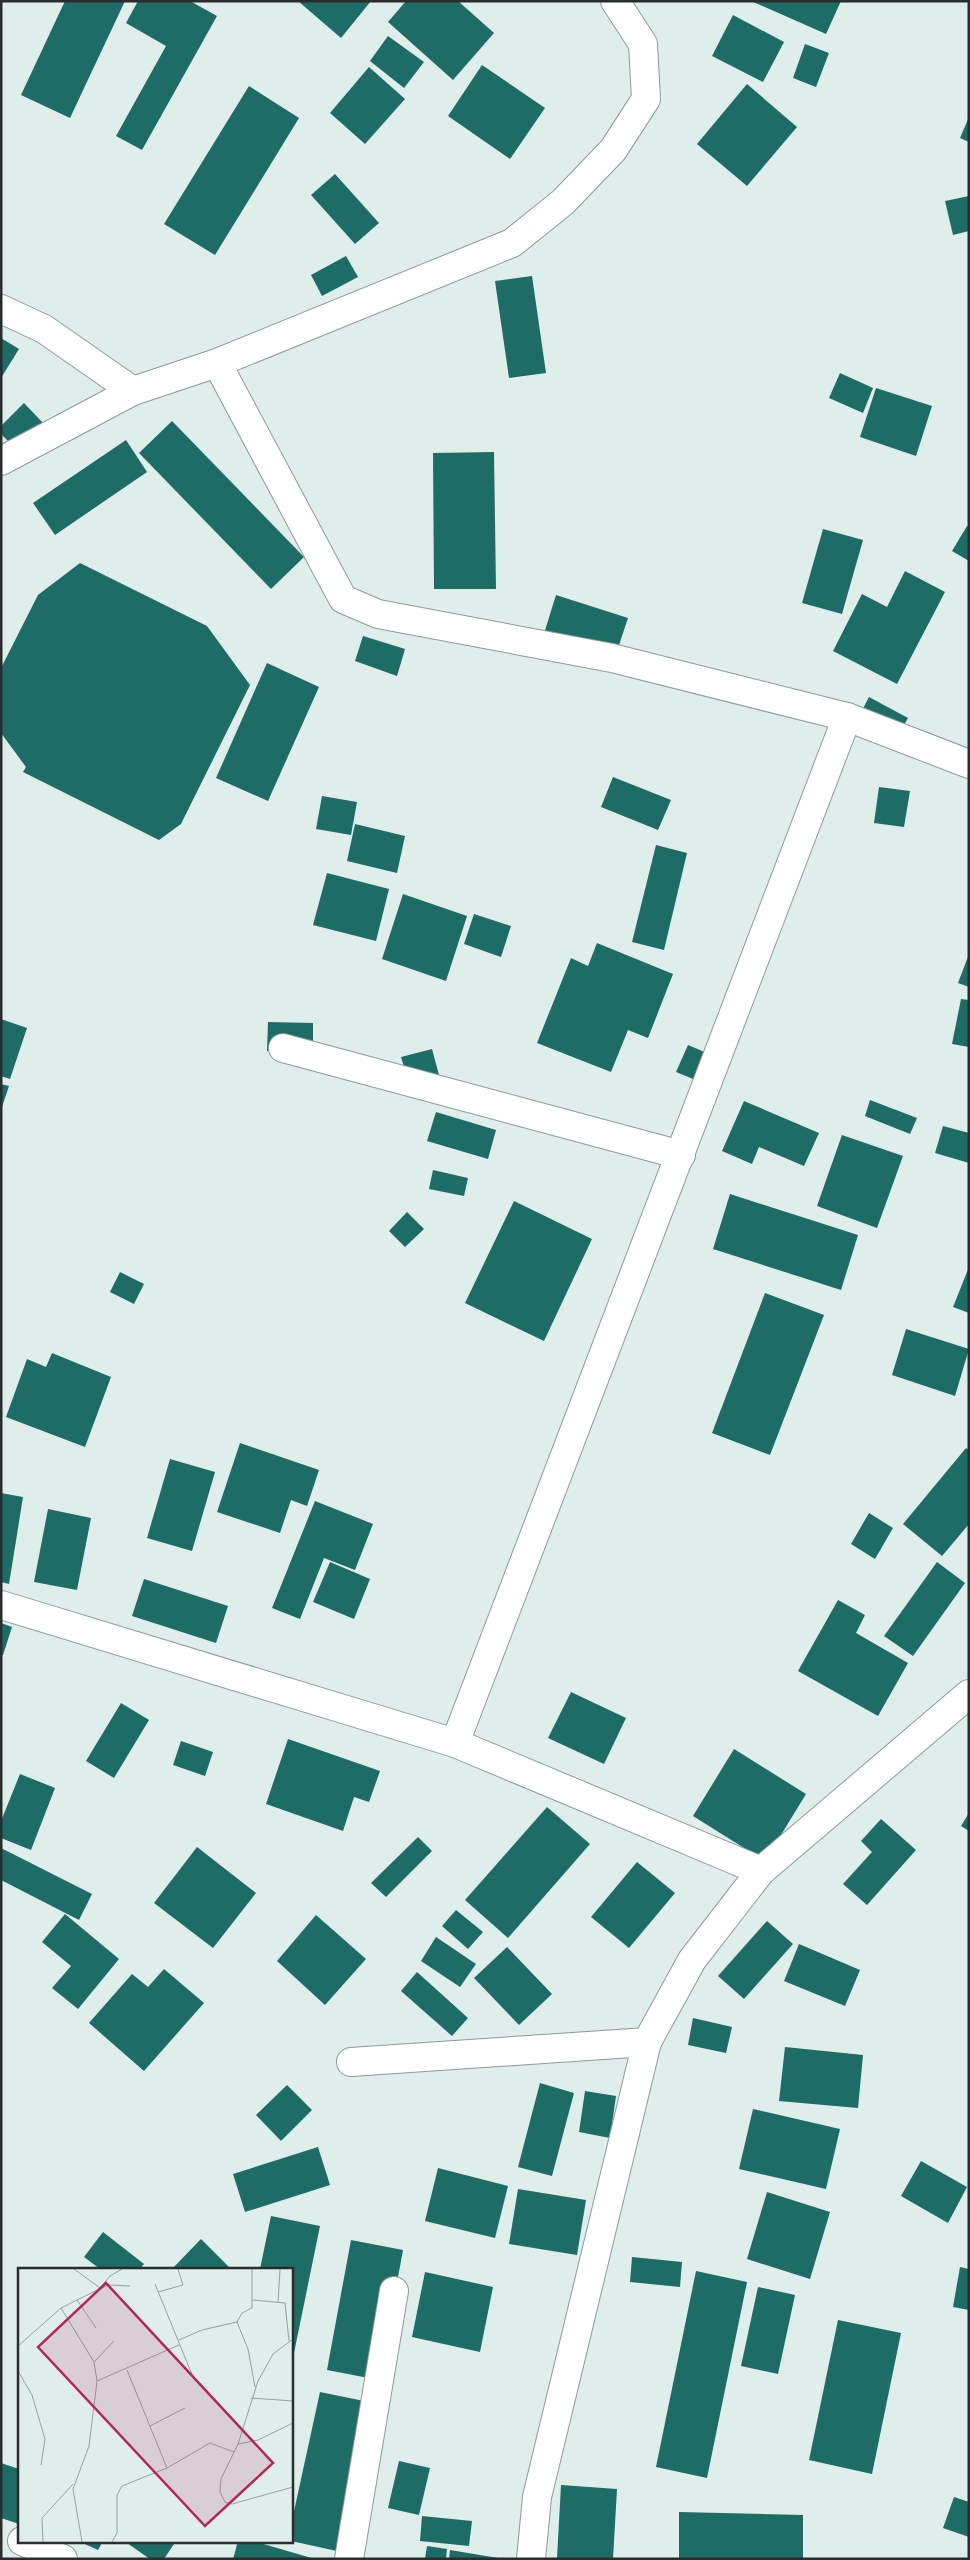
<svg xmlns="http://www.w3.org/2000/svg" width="970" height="2560" font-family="'DejaVu Sans',sans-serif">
	<rect width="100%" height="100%" fill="#dfedeb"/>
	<!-- building -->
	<g fill="#1d6d66">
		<path d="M65,1H125L70,118L21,95Z"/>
		<path d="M138,1H190L217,16L142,150L116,136L166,46L126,23Z"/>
		<path d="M298,1H371L341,38Z"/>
		<path d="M406,1H458L494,33L453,80L388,22Z"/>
		<path d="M751,1H841L826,34Z"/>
		<path d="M733,15L784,42L763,82L712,56Z"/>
		<path d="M388,36L424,62L404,88L370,61Z"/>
		<path d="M805,44L829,53L816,87L793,78Z"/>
		<path d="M482,65L545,108L510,159L448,116Z"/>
		<path d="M369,67L405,99L365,144L330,113Z"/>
		<path d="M747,84L797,127L747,186L697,144Z"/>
		<path d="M249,86L299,118L215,255L164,224Z"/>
		<path d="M969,117V142L960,138Z"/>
		<path d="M335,174L379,223L355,244L311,195Z"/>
		<path d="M969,196V231L953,235L945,201Z"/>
		<path d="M346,256L358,277L322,296L311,275Z"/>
		<path d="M532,276L546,373L509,378L495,281Z"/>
		<path d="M1,338L19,349L1,378Z"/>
		<path d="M840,373L873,388L863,413L829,398Z"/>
		<path d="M876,388L932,406L916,456L860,437Z"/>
		<path d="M24,403L43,423L16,449L1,434V426Z"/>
		<path d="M172,421L304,557L271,589L139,453Z"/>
		<path d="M126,440L147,472L55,535L33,503Z"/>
		<path d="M494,452L496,589H434L433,453Z"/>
		<path d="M967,526L969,527V561L952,551Z"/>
		<path d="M823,529L863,540L842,614L802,603Z"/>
		<path d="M80,563L207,626L250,685L181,824L159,840L23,772L26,767L1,733V668L38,595Z"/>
		<path d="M905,571L945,592L897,684L833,651L862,594L887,607Z"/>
		<path d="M556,595L628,618L613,663L542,640Z"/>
		<path d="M363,636L405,649L397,676L355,661Z"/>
		<path d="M267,663L319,687L268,801L216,778Z"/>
		<path d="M869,697L908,718L895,741L857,720Z"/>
		<path d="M613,777L671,800L658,830L601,807Z"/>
		<path d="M879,787L910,791L904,827L874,823Z"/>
		<path d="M322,796L357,802L351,835L316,829Z"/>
		<path d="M355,824L405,836L397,873L347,861Z"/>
		<path d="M656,845L687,853L664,950L632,942Z"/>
		<path d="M327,873L389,889L376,941L313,925Z"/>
		<path d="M403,894L467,916L446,981L382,959Z"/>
		<path d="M474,914L511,926L501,957L464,944Z"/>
		<path d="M597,943L673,974L648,1038L628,1030L611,1072L537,1043L571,958L588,966Z"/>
		<path d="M969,954V987L958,983Z"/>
		<path d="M961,999L969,1000V1047L952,1044Z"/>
		<path d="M1,1019L27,1028L10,1079L1,1076Z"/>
		<path d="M268,1022L313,1023V1051H267Z"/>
		<path d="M688,1045L714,1056L703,1083L676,1072Z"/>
		<path d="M432,1049L439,1075L409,1083L401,1057Z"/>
		<path d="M1,1084L9,1086L2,1107H1Z"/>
		<path d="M870,1100L917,1118L910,1134L865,1116Z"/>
		<path d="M744,1101L819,1133L804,1166L759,1147L752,1164L722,1151Z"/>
		<path d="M436,1112L496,1130L488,1159L427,1141Z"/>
		<path d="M943,1126L969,1133V1163L935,1153Z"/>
		<path d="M842,1135L903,1156L877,1228L817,1206Z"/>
		<path d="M433,1170L468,1178L464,1196L429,1189Z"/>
		<path d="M730,1194L858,1235L841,1290L713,1249Z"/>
		<path d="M514,1201L592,1239L544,1341L465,1303Z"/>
		<path d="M407,1212L424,1229L405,1247L389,1231Z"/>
		<path d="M969,1267V1313L953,1307Z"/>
		<path d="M120,1272L144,1284L134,1304L110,1292Z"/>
		<path d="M765,1293L824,1315L770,1455L712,1433Z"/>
		<path d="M906,1329L969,1349L955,1396L892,1375Z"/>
		<path d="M52,1353L111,1377L85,1447L6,1417L27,1359L46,1367Z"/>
		<path d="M240,1443L319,1470L307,1506L291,1500L280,1533L217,1512Z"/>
		<path d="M966,1448L969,1450V1524L942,1556L903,1524Z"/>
		<path d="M170,1459L215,1472L192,1551L147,1538Z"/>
		<path d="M1,1493L23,1497L9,1584L1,1582Z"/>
		<path d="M315,1501L373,1524L355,1570L324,1558L300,1619L272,1608Z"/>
		<path d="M48,1509L91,1518L77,1590L34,1582Z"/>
		<path d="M869,1513L893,1528L875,1559L851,1544Z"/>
		<path d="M330,1562L370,1579L354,1619L313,1602Z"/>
		<path d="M937,1562L965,1583L913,1656L884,1636Z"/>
		<path d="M144,1579L228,1606L216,1643L132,1616Z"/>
		<path d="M838,1600L865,1615L856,1633L908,1663L878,1716L798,1671Z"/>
		<path d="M1,1623L12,1627L3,1655H1Z"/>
		<path d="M571,1692L626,1718L604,1764L548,1738Z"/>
		<path d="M121,1703L149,1720L114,1778L86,1761Z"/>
		<path d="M288,1739L380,1771L369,1802L354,1797L343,1831L266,1804Z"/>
		<path d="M181,1741L213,1752L205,1776L173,1765Z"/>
		<path d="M734,1749L806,1794L765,1861L693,1816Z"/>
		<path d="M20,1774L55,1788L31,1850L1,1838V1821Z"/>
		<path d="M547,1807L590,1844L508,1938L465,1900Z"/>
		<path d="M969,1813V1831L961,1826Z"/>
		<path d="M881,1819L916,1850L867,1905L843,1884L872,1852L861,1841Z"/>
		<path d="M418,1837L432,1851L386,1897L371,1883Z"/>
		<path d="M197,1847L256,1893L213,1948L154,1903Z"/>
		<path d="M1,1848L92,1894L79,1920L1,1880Z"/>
		<path d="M637,1862L675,1893L629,1948L591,1917Z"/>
		<path d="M456,1910L483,1932L468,1949L442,1926Z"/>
		<path d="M65,1914L119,1959L78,2009L52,1988L71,1966L42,1942Z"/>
		<path d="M316,1915L366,1959L325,2005L277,1961Z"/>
		<path d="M767,1921L793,1944L744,1999L718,1976Z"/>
		<path d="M436,1937L476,1964L460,1987L421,1961Z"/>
		<path d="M799,1944L860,1970L845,2006L784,1981Z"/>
		<path d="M507,1947L552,1994L519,2025L474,1978Z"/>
		<path d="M164,1969L204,2003L144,2071L89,2023L132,1974L148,1987Z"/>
		<path d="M417,1972L468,2018L452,2036L401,1991Z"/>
		<path d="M693,2018L732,2027L726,2053L688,2045Z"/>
		<path d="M785,2047L863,2055L858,2108L779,2101Z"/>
		<path d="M540,2083L574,2093L552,2176L518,2167Z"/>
		<path d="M287,2085L312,2110L281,2141L256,2115Z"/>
		<path d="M585,2091L616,2096L610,2138L579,2132Z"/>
		<path d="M753,2109L840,2129L826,2189L739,2169Z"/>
		<path d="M318,2147L330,2185L245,2212L233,2174Z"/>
		<path d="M921,2161L967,2187L948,2223L901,2196Z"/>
		<path d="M438,2168L508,2186L495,2238L425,2221Z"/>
		<path d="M518,2189L586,2200L577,2255L509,2244Z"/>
		<path d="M767,2192L830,2212L810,2279L747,2259Z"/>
		<path d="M271,2216L320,2226L294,2353H291V2269H260Z"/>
		<path d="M103,2232L144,2264L140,2269H100L84,2257Z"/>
		<path d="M201,2239L231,2269H172Z"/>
		<path d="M351,2240L403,2250L379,2380L327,2370Z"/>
		<path d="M632,2257L682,2262L680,2287L630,2282Z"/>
		<path d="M960,2267L969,2269V2310L953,2307Z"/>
		<path d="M696,2271L747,2282L707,2478L656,2467Z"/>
		<path d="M425,2272L493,2287L480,2352L412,2337Z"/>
		<path d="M758,2287L795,2295L778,2374L741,2366Z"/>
		<path d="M838,2320L901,2333L872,2474L809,2460Z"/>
		<path d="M320,2392L369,2402L337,2551L291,2541V2525Z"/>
		<path d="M399,2461L430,2468L419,2515L388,2508Z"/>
		<path d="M1,2463L19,2469V2524L1,2518Z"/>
		<path d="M561,2485L617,2489L613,2559H557Z"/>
		<path d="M954,2497L969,2502V2537L943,2528Z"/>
		<path d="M679,2512L803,2515V2559H679Z"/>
		<path d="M422,2516L472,2521L469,2546L420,2541Z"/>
		<path d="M78,2541H103L98,2550Z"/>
		<path d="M124,2541H176L164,2559H150Z"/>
		<path d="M238,2541H253L315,2559H233Z"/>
		<path d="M427,2546L447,2549L446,2559H425Z"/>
		<path d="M450,2550L498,2558L497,2559H449Z"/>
	</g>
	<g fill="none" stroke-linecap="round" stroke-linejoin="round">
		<!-- minor casing -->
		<g stroke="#8e9b99" stroke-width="30">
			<g id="minor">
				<path d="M1,309L44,329L133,391"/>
				<path d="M217,363L343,599L378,614L612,658L847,717L969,764"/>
				<path d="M1,461L133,391L217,363L512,243L563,202L613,150L646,99L643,44L615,1"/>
				<path d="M283,1048L681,1155"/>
				<path d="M1,1605L455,1743L761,1871"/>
				<path d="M455,1743L847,717"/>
				<path d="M351,2062L647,2042"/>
				<path d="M22,2541L63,2559"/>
				<path d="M349,2559L394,2291"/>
				<path d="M531,2559L537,2497L647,2042L692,1960L761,1871L969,1694"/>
			</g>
		</g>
		<!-- minor -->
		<use href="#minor" stroke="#fff" stroke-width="28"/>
	</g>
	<!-- overview -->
	<g transform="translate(18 2268)">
		<rect width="275" height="275" fill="#dfedeb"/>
		<path fill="none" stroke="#96a09f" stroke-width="1" d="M56,1L82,20M234,1V40L224,45L219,54L230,81L237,119M137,16L175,109M82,20L92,8L104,1M140,24L165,17L160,1M59,32L78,60M235,32L267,35L271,73M260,35L262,1M43,40L76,94L79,113L71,178L55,221L64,274M275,71L255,86L240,113L220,176L203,211L202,224L207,234L214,236L275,219M161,72L184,62L219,54M0,78L43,40L59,32L90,17L112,18M76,94L96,73M109,102L149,200M0,103L14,127L27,171L23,197M79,113L161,77M233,130L275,133M132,158L167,140M220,176L240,172L275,155M25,274L24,250L55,216M94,274L99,265V227L104,218L149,200L192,175L216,184"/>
		<path fill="#b62757" fill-opacity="0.15" stroke="#b62757" stroke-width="2.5" d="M88,15L255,195L187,258L20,79Z"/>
		<rect width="275" height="275" fill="none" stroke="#282d2d" stroke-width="2.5"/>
	</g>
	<!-- border -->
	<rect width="970" height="2560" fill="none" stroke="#282d2d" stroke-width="5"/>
</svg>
